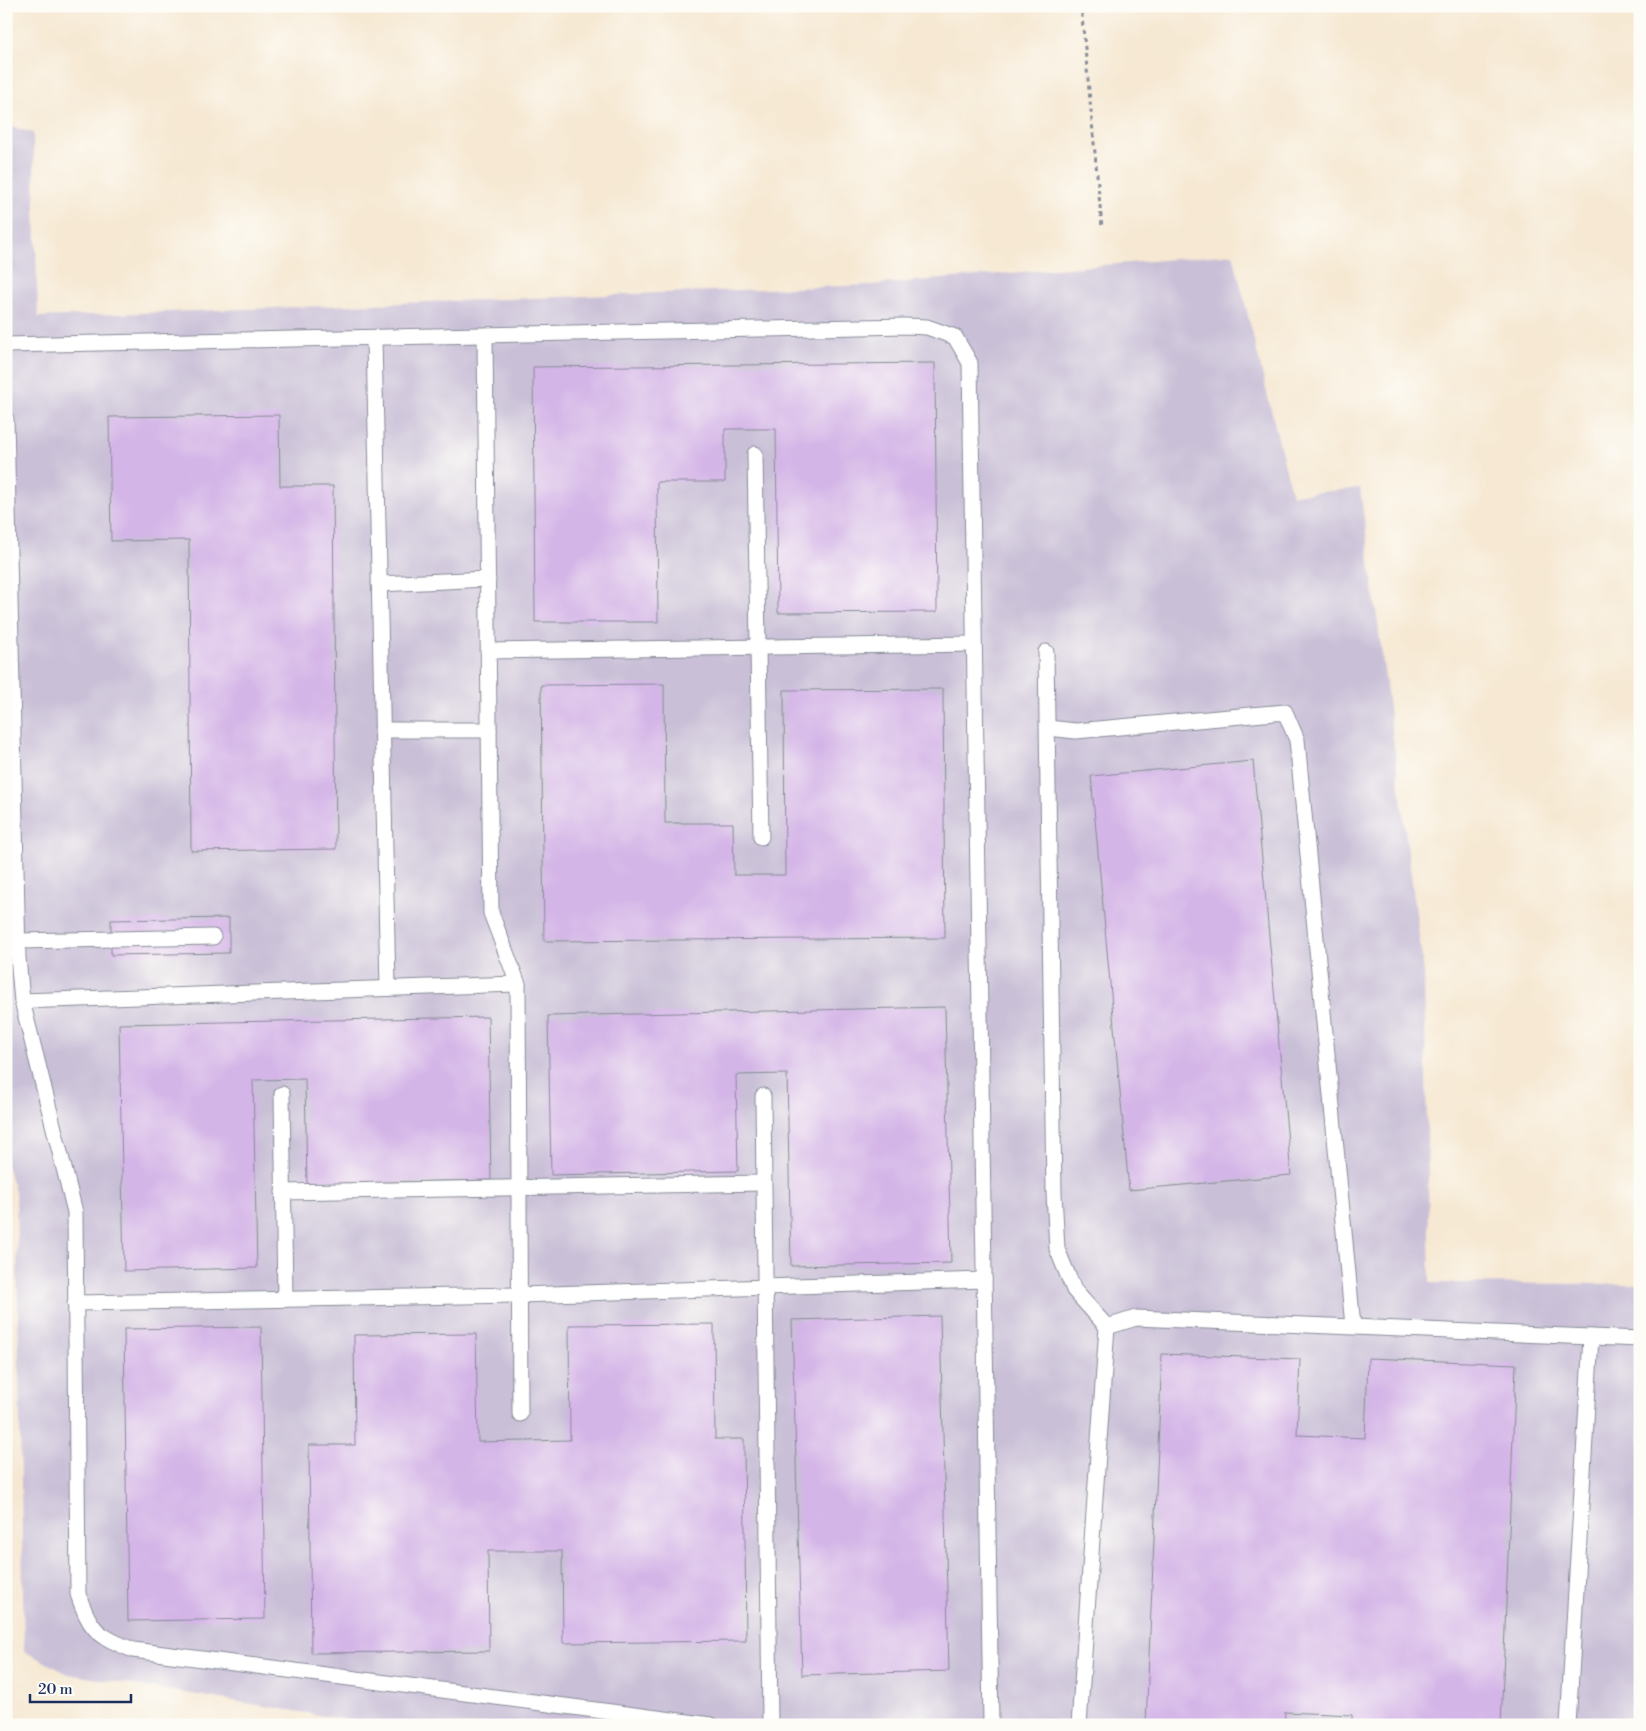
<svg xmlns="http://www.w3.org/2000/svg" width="1646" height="1731" font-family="'Libre Bodoni',serif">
	<rect width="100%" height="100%" fill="#fdfcf7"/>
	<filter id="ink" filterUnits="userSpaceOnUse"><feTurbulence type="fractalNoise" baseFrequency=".02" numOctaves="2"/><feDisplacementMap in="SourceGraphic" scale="10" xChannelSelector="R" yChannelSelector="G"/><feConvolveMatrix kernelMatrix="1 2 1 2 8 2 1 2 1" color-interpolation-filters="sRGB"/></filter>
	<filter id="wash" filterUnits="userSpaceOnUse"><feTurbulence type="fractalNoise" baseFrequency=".0096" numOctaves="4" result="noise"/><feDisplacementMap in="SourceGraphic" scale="20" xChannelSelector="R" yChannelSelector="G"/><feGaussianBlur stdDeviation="1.12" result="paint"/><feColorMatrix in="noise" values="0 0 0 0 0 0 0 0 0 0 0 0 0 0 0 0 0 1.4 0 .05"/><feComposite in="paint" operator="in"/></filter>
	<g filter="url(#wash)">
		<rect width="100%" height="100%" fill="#f6e8d2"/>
		<!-- industrial -->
		<path fill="#c9bfd7" d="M6,125L33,133L38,317L870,285L1233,254L1292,495L1360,488L1424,973L1430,1283L1640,1284V1725H380L68,1674L24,1651L16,1195L6,1162Z"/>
		<g id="blocks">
			<!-- building -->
			<g fill="#d4b5e7">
				<path d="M935,363L937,612L778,613L776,429H725V482H657L658,622H535L533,367Z"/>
				<path d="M279,415L280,486H333L336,849L191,851L189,540L111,541L109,417Z"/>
				<path d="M664,684L665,823H733L734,875H785L784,690L943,689L945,938L544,941L541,685Z"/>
				<path d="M1253,761L1291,1175L1129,1190L1091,776Z"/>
				<path d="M229,918V953L111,955V920Z"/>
				<path d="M945,1007L951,1263L791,1266L787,1074L736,1075L738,1171L551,1175L548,1016Z"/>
				<path d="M488,1017L491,1180L307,1184L305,1079L253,1080L257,1268L124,1271L119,1024Z"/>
				<path d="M940,1316L949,1671L802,1675L792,1320Z"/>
				<path d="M714,1324L715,1439H744L746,1641L563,1643L562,1551H488L489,1651L311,1653L309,1445H355L354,1335L476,1334L478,1442L570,1440L569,1325Z"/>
				<path d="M261,1327L265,1619L128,1621L124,1329Z"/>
				<path d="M1162,1354L1300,1359L1297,1435L1365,1438L1368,1358L1516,1364L1501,1725H1352V1715L1285,1712L1284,1725H1146Z"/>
			</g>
		</g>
	</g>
	<g filter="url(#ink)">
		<use href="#blocks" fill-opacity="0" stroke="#888c98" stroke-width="1"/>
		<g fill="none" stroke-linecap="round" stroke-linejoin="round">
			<!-- lane casing -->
			<g stroke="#888c98" stroke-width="17">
				<g id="lane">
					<path d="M485,336L491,913L518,984L520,1414"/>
					<path d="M374,339L388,988"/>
					<path d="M6,345L906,326L927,327L955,337L970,363L991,1725"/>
					<path d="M6,419L18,957L22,1001L75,1212L78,1594C91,1632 97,1635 133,1650L711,1725"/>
					<path d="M755,454L761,837"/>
					<path d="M379,584L488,579"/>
					<path d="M488,651L974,644"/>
					<path d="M1046,652L1054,1193L1057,1249L1074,1290L1107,1327L1079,1725"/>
					<path d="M1048,728L1076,731L1285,712L1297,740L1353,1326"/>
					<path d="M382,730H489"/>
					<path d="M18,941L213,937"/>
					<path d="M22,1001L518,984"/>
					<path d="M282,1094L285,1299"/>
					<path d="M763,1096L770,1725"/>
					<path d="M283,1192L763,1183"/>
					<path d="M75,1303L520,1295L984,1280"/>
					<path d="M1107,1327L1136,1318L1640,1339"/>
					<path d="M1568,1725L1591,1337"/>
				</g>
			</g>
			<!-- path -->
			<path stroke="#888c98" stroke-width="3" stroke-dasharray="4 4" stroke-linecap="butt" d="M1081,6L1102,227"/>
			<!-- lane -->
			<use href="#lane" stroke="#fff" stroke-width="15"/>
		</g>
	</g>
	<!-- margin -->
	<rect width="1646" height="1731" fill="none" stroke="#fdfcf7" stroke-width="25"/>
	<!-- scale -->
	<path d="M30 1694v8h101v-8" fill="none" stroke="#1b2f5e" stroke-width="2.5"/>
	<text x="38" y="1694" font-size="15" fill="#1b2f5e" stroke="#fdfcf7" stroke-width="4" paint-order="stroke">20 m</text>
</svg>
